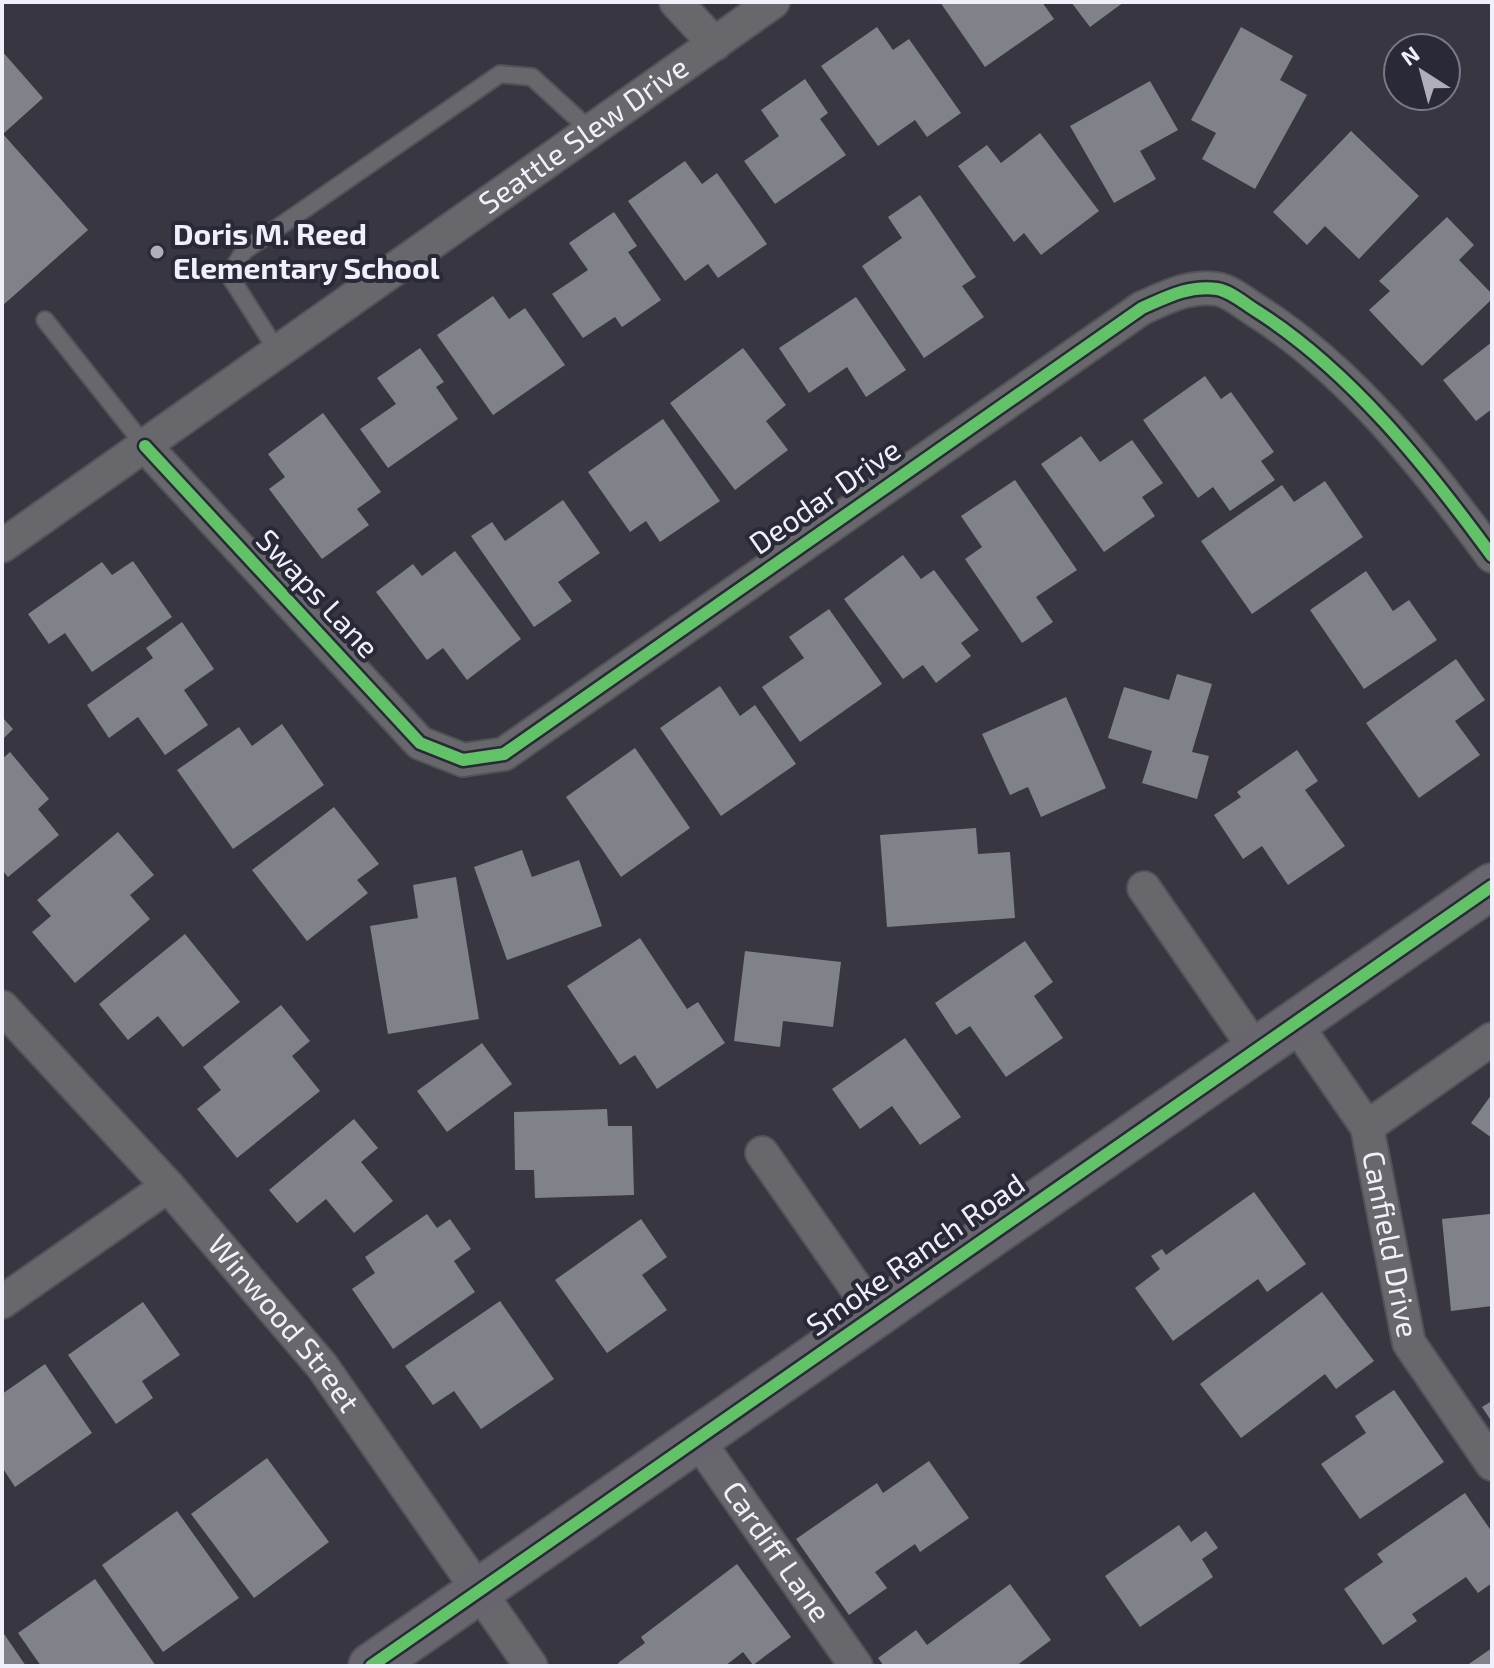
<svg xmlns="http://www.w3.org/2000/svg" width="1494" height="1668" font-family="'Exo 2',sans-serif">
	<rect width="100%" height="100%" fill="#383640"/>
	<!-- building -->
	<g fill="#808289">
		<path d="M940,2H1042L1054,19L985,67Z"/>
		<path d="M1071,2H1124L1090,27Z"/>
		<path d="M877,27L893,50L909,39L961,113L927,137L915,120L878,146L821,66Z"/>
		<path d="M1241,27L1293,56L1280,80L1307,95L1255,189L1202,159L1216,133L1191,120Z"/>
		<path d="M2,51L43,98L3,134L88,230L2,306Z"/>
		<path d="M805,79L828,113L820,119L846,155L775,204L744,161L779,136L761,110Z"/>
		<path d="M1150,81L1178,130L1140,151L1156,179L1114,203L1070,126Z"/>
		<path d="M1351,131L1419,196L1359,259L1325,226L1307,245L1273,212Z"/>
		<path d="M1040,133L1099,211L1041,255L1024,233L1014,242L958,166L987,145L1001,163Z"/>
		<path d="M685,161L702,184L717,173L767,244L718,278L708,264L685,281L628,201Z"/>
		<path d="M920,195L976,277L962,286L984,317L924,358L862,266L902,238L888,217Z"/>
		<path d="M614,212L637,246L628,252L661,300L622,327L615,317L583,338L552,294L588,270L569,243Z"/>
		<path d="M1447,217L1474,245L1459,260L1492,294V299L1422,366L1369,310L1390,291L1379,281Z"/>
		<path d="M493,296L509,319L525,308L565,365L493,415L437,335Z"/>
		<path d="M856,297L906,370L866,397L847,367L809,393L779,348Z"/>
		<path d="M1492,342V409L1476,421L1443,380Z"/>
		<path d="M420,348L444,382L436,387L458,419L388,468L360,429L396,404L377,378Z"/>
		<path d="M743,348L786,405L766,421L788,450L735,490L670,403Z"/>
		<path d="M1205,376L1221,399L1231,392L1274,452L1261,461L1275,480L1230,511L1213,487L1198,498L1143,420Z"/>
		<path d="M323,413L381,492L357,509L369,525L322,559L269,489L285,477L268,454Z"/>
		<path d="M663,419L720,501L660,542L646,521L630,532L588,472Z"/>
		<path d="M1081,436L1100,462L1132,440L1163,483L1142,497L1155,516L1104,552L1041,464Z"/>
		<path d="M1015,480L1077,570L1036,597L1053,622L1022,643L965,559L982,547L961,516Z"/>
		<path d="M1325,481L1363,537L1252,614L1201,541L1282,485L1294,502Z"/>
		<path d="M563,500L600,553L558,582L572,601L534,627L471,536L492,522L505,541Z"/>
		<path d="M455,551L521,639L467,680L443,648L427,660L376,592L413,564L422,576Z"/>
		<path d="M903,555L921,579L934,570L979,630L961,643L971,656L936,683L923,665L903,679L844,599Z"/>
		<path d="M133,561L172,617L92,672L65,633L49,644L28,614L102,562L112,575Z"/>
		<path d="M1366,571L1393,611L1409,600L1437,640L1364,689L1310,610Z"/>
		<path d="M829,609L882,684L800,742L762,687L804,658L789,637Z"/>
		<path d="M182,622L214,669L184,690L208,725L165,755L138,717L109,738L87,705L153,658L146,648Z"/>
		<path d="M1456,659L1485,700L1455,721L1480,755L1419,798L1366,723Z"/>
		<path d="M1177,674L1212,684L1192,752L1209,756L1197,799L1142,783L1152,751L1108,738L1124,687L1169,700Z"/>
		<path d="M720,686L740,716L755,705L796,764L721,816L660,728Z"/>
		<path d="M1066,697L1106,788L1041,817L1028,787L1010,795L982,734Z"/>
		<path d="M2,717L13,729L2,740Z"/>
		<path d="M282,724L324,785L233,849L177,770L239,727L252,746Z"/>
		<path d="M635,748L690,828L621,877L566,797Z"/>
		<path d="M1297,750L1318,781L1305,790L1345,846L1288,885L1262,846L1243,859L1214,815L1241,797L1237,792Z"/>
		<path d="M10,752L49,799L38,809L59,835L8,877L2,870V759Z"/>
		<path d="M334,807L379,864L357,880L368,893L307,941L252,870Z"/>
		<path d="M976,828L978,854L1010,852L1015,918L887,927L880,835Z"/>
		<path d="M118,832L154,875L130,895L150,919L75,983L32,932L51,916L37,900Z"/>
		<path d="M522,850L532,877L579,860L602,926L507,960L474,867Z"/>
		<path d="M456,877L479,1019L388,1034L370,926L418,918L413,885Z"/>
		<path d="M185,934L240,1002L183,1047L158,1016L128,1040L99,1004Z"/>
		<path d="M640,938L687,1009L698,1002L725,1043L657,1089L635,1055L620,1065L567,986Z"/>
		<path d="M1025,941L1053,982L1034,996L1063,1038L1006,1077L970,1026L956,1035L935,1003Z"/>
		<path d="M745,951L841,962L833,1027L783,1021L780,1047L734,1041Z"/>
		<path d="M281,1005L310,1041L292,1056L320,1091L237,1158L197,1109L221,1090L203,1067Z"/>
		<path d="M905,1038L961,1117L920,1145L892,1106L860,1129L832,1089Z"/>
		<path d="M482,1043L512,1084L447,1132L417,1091Z"/>
		<path d="M1492,1094V1138L1471,1123Z"/>
		<path d="M607,1109L608,1126H632L634,1195L535,1198L534,1170H515L514,1112Z"/>
		<path d="M354,1119L378,1148L361,1162L393,1201L354,1233L326,1199L297,1223L269,1190Z"/>
		<path d="M1254,1192L1306,1264L1267,1292L1258,1279L1173,1341L1135,1288L1160,1269L1151,1256L1162,1249L1166,1255Z"/>
		<path d="M427,1214L437,1228L450,1219L471,1249L454,1261L475,1292L393,1349L352,1289L375,1273L365,1257Z"/>
		<path d="M1490,1214L1492,1306L1451,1311L1442,1219Z"/>
		<path d="M641,1219L667,1257L642,1275L667,1310L607,1353L555,1280Z"/>
		<path d="M1322,1292L1374,1361L1336,1389L1325,1374L1241,1438L1200,1384Z"/>
		<path d="M500,1301L554,1379L481,1429L454,1391L433,1405L405,1366Z"/>
		<path d="M143,1302L180,1355L142,1381L153,1398L116,1424L68,1355Z"/>
		<path d="M45,1364L92,1433L15,1487L2,1467V1394Z"/>
		<path d="M1394,1390L1444,1462L1360,1519L1321,1464L1366,1433L1355,1416Z"/>
		<path d="M1492,1401V1422L1482,1407Z"/>
		<path d="M267,1458L329,1542L254,1598L191,1514Z"/>
		<path d="M929,1461L969,1518L920,1552L915,1544L875,1572L887,1588L849,1615L796,1539L877,1483L883,1493Z"/>
		<path d="M1465,1493L1492,1532V1583L1478,1593L1466,1577L1412,1614L1417,1621L1383,1645L1344,1589L1383,1562L1377,1554Z"/>
		<path d="M177,1511L239,1598L163,1652L102,1565Z"/>
		<path d="M1179,1525L1191,1542L1206,1531L1218,1548L1202,1559L1213,1577L1140,1627L1105,1576Z"/>
		<path d="M737,1564L791,1637L753,1665L743,1652L725,1666H620L618,1663L645,1643L641,1637Z"/>
		<path d="M95,1579L156,1666H41L18,1633Z"/>
		<path d="M1010,1584L1051,1640L1016,1666H884L878,1658L916,1630L927,1645Z"/>
		<path d="M2,1631L26,1666H2Z"/>
		<path d="M1492,1648V1666H1466Z"/>
	</g>
	<g fill="none" stroke-linecap="round" stroke-linejoin="round">
		<!-- lane casing -->
		<g stroke="#525259" stroke-width="20">
			<g id="lane">
				<path d="M45,320L145,446"/>
				<path d="M278,352L229,275L244,251L500,74L532,77L591,131"/>
			</g>
		</g>
		<!-- street casing -->
		<g stroke="#525259" stroke-width="36">
			<g id="street">
				<path d="M676,2L715,44"/>
				<path d="M145,446L420,743L463,760L504,754L1142,308C1167,297 1189,285 1217,289C1230,291 1244,303 1255,310C1349,369 1427,467 1492,556"/>
				<path id="s1" d="M2,546L773,2"/>
				<path d="M1144,888L1256,1050"/>
				<path id="s2" d="M2,1007L168,1186L322,1366L531,1666"/>
				<path id="s3" d="M1295,1023L1367,1127L1409,1343L1492,1464"/>
				<path d="M1367,1127L1492,1039"/>
				<path d="M762,1153L875,1315"/>
				<path d="M2,1302L168,1186"/>
				<path id="s4" d="M697,1439L856,1666"/>
			</g>
		</g>
		<!-- secondary casing -->
		<g stroke="#525259" stroke-width="48">
			<path id="secondary" d="M371,1666L1492,886"/>
		</g>
		<!-- lane -->
		<use href="#lane" stroke="#67676c" stroke-width="16"/>
		<!-- street -->
		<use href="#street" stroke="#67676c" stroke-width="32"/>
		<!-- secondary -->
		<use href="#secondary" stroke="#68656f" stroke-width="44"/>
		<!-- cycleway casing -->
		<g stroke="#2a2938" stroke-width="17">
			<g id="cycleway">
				<path d="M145,446L420,743L463,760L504,754L1142,308C1167,297 1189,285 1217,289C1230,291 1244,303 1255,310C1349,369 1427,467 1492,556"/>
				<path d="M371,1666L1492,886"/>
			</g>
		</g>
		<!-- cycleway -->
		<use href="#cycleway" stroke="#61c268" stroke-width="12"/>
	</g>
	<!-- markers -->
	<circle fill="#b0afb9" stroke="#2a2938" stroke-width="3" cx="157" cy="252" r="8"/>
	<g text-anchor="middle" stroke-width="8" stroke-linejoin="round" paint-order="stroke">
		<!-- street labels -->
		<g font-size="30" fill="#f0f0fa" stroke="#2a2938">
			<text dy="10" stroke="none"><textPath href="#s1" startOffset="712">Seattle Slew Drive</textPath></text>
			<text transform="translate(825 497) rotate(-35)" y="10">Deodar Drive</text>
			<text transform="translate(317 594) rotate(47)" y="10">Swaps Lane</text>
			<text dy="10" stroke="none"><textPath href="#s3" startOffset="246">Canfield Drive</textPath></text>
			<text transform="translate(916 1255) rotate(-35)" y="10">Smoke Ranch Road</text>
			<text dy="10" stroke="none"><textPath href="#s2" startOffset="424">Winwood Street</textPath></text>
			<text dy="10" stroke="none"><textPath href="#s4" startOffset="138">Cardiff Lane</textPath></text>
		</g>
		<!-- poi labels -->
		<g font-size="30" font-weight="bold" fill="#f0f0fa" stroke="#2a2938" text-anchor="start">
			<text x="173" y="245">Doris M. Reed<tspan x="173" dy="34">Elementary School</tspan></text>
		</g>
	</g>
	<!-- border -->
	<rect width="1494" height="1668" fill="none" stroke="#f0f0fa" stroke-width="8"/>
	<!-- north arrow -->
	<g transform="translate(1422 72) rotate(324)"><circle r="38" fill="#2a2938" stroke="#797986" stroke-width="2"/>
	<path d="M0-6L14 30L0 20L-14 30Z" fill="#b0afb9"/>
	<text y="-12" font-size="22" font-weight="bold" text-anchor="middle" fill="#f0f0fa">N</text>
	</g>
</svg>
